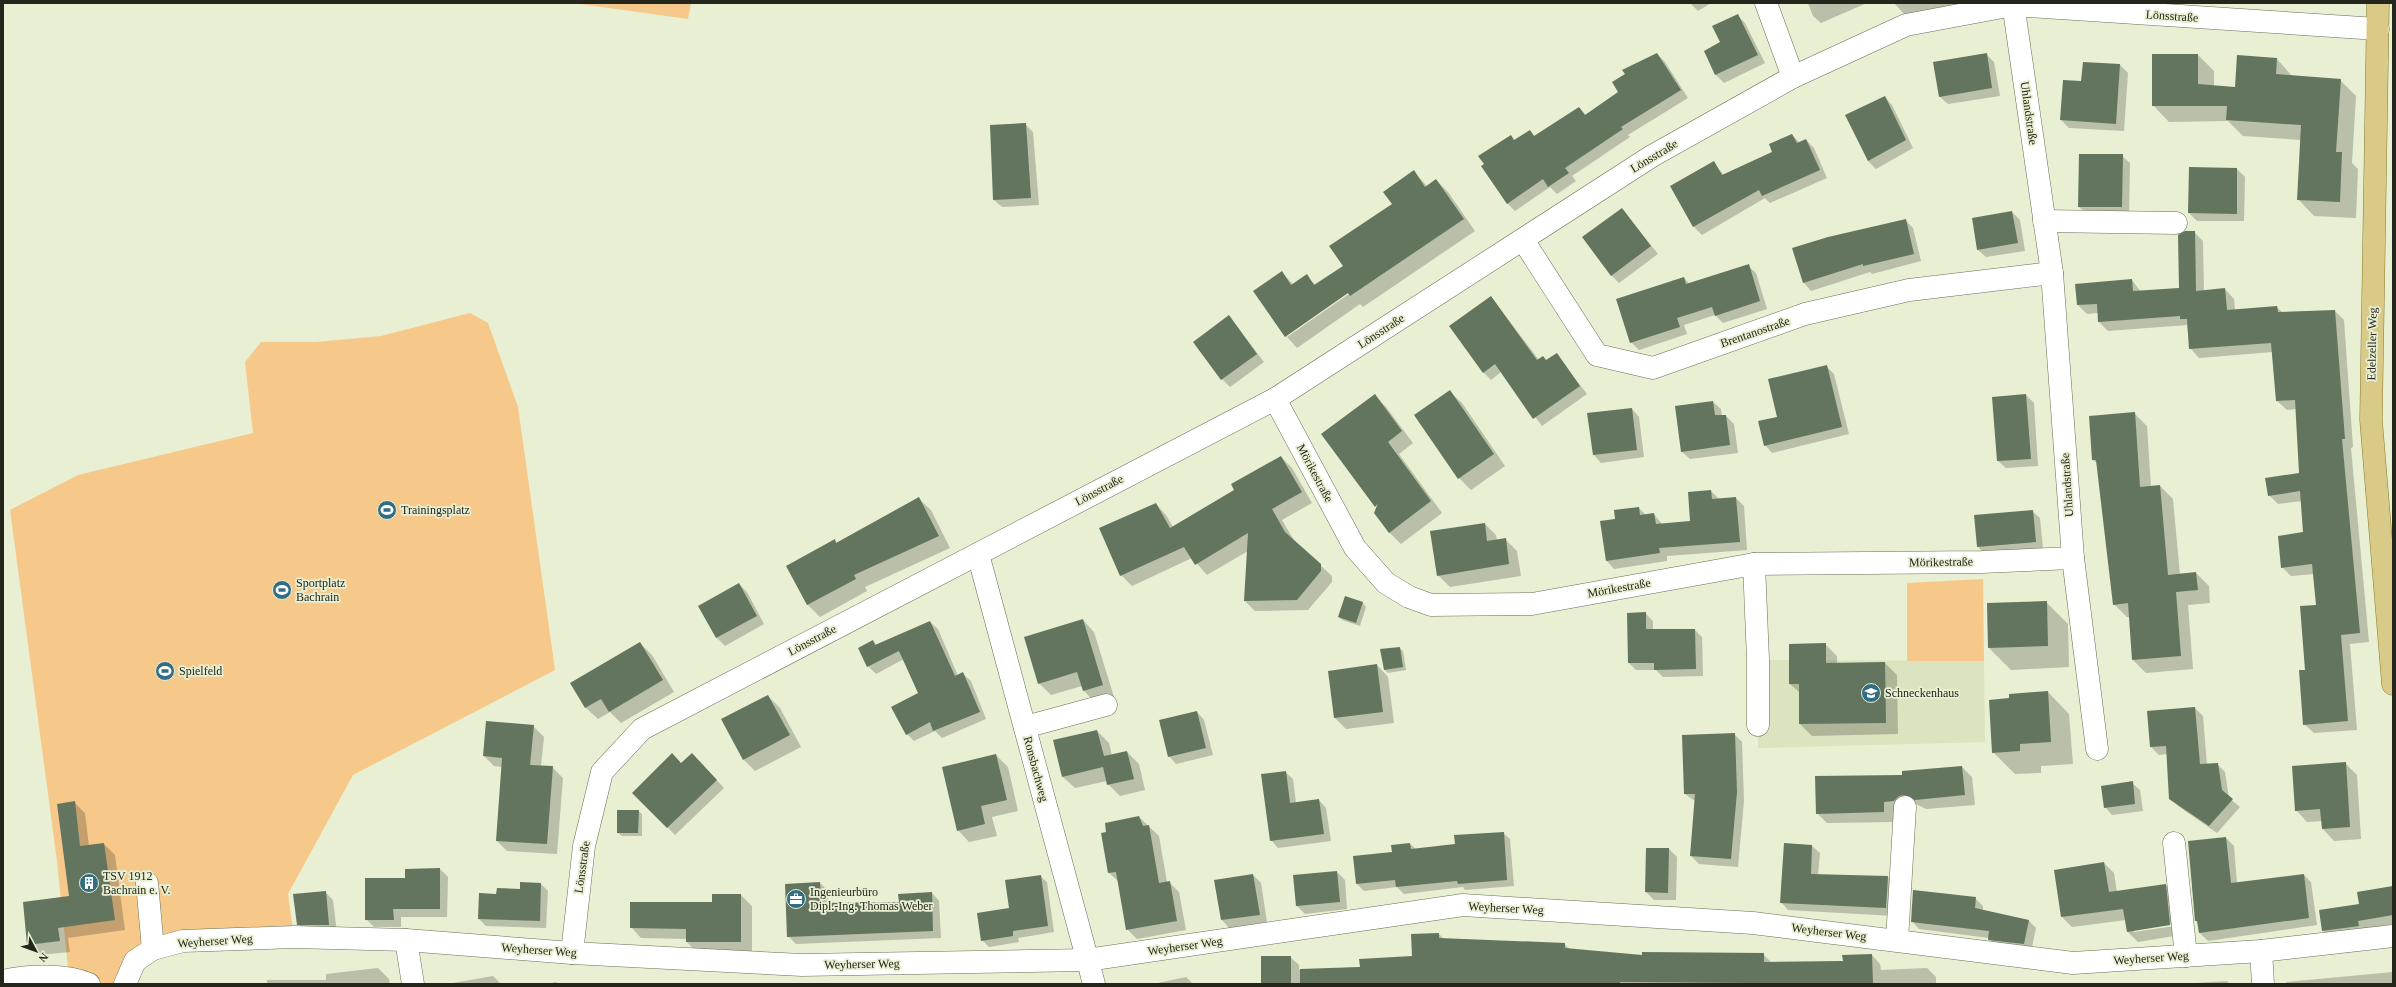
<svg xmlns="http://www.w3.org/2000/svg" width="2396" height="987" font-family="Georgia,serif">
	<rect width="100%" height="100%" fill="#e8efd2"/>
	<!-- built -->
	<path fill="#dbe3bf" d="M1758,660L1984,661L1985,742L1758,748Z"/>
	<!-- green -->
	<g fill="#f6c98b">
		<path d="M573,3H691L688,19Z"/>
		<path d="M470,313L488,323L518,407L555,670L353,775L288,894L294,937L153,949L125,984H89L69,978L57,861L10,510L78,475L253,433L245,362L261,342H316L381,336Z"/>
		<path d="M1983,579L1984,661H1907V583Z"/>
	</g>
	<!-- shadow -->
	<g fill="#0003" fill-rule="evenodd">
		<path d="M1690,3H1711L1698,11Z"/>
		<path d="M1808,3H1867L1821,23L1813,16Z"/>
		<path d="M1894,3H1986L1916,27Z"/>
		<path d="M1737,15L1745,23L1765,63L1724,83L1716,75L1705,51L1721,43Z"/>
		<path d="M1657,54L1665,62L1688,98L1628,135L1630,137L1572,176L1576,181L1557,194L1550,187L1515,211L1507,203L1510,136L1515,141L1530,131L1535,137L1579,108L1586,115L1620,93Z"/>
		<path d="M1986,54L1994,62L2000,96L1948,104L1940,97Z"/>
		<path d="M2198,55L2214,71V86L2236,88L2277,59L2293,77L2340,80L2356,96L2352,163L2358,169L2356,218L2314,216L2298,199L2301,140L2243,136L2228,121L2169,122L2153,105Z"/>
		<path d="M2120,65L2128,73L2124,131L2069,128L2061,120L2082,82Z"/>
		<path d="M1885,97L1892,105L1913,148L1876,169L1868,161L1847,116Z"/>
		<path d="M1025,124L1033,132L1039,205L1002,207L994,200Z"/>
		<path d="M1792,135L1800,143L1806,140L1814,148L1827,178L1770,203L1765,198L1702,235L1694,227L1671,187L1713,162L1724,175L1774,153Z"/>
		<path d="M2122,156L2130,163L2129,215L2087,214L2079,207Z"/>
		<path d="M2237,169L2245,177L2244,221H2197L2189,213Z"/>
		<path d="M1414,172L1427,186L1436,180L1448,192L1475,231L1363,307L1360,304L1297,348L1287,337L1353,291L1351,289L1287,335V337L1255,291L1282,273L1294,285L1306,276L1316,285L1344,267L1393,205Z"/>
		<path d="M1622,209L1658,254L1619,283L1611,275Z"/>
		<path d="M2012,212L2020,220L2025,251L1986,257L1978,250Z"/>
		<path d="M1905,220L1913,228L1921,261L1872,274L1870,272L1811,291L1804,283L1793,249Z"/>
		<path d="M2194,232L2203,241L2204,291L2225,289L2234,299L2235,310L2277,307L2282,312L2335,311L2344,320L2353,447L2351,448L2369,642L2350,644L2357,730L2314,733L2304,724L2306,671L2317,606L2314,574L2291,576L2282,567L2304,533L2302,501L2278,504L2269,495L2300,474L2296,409L2287,410L2277,401L2273,352L2199,358L2190,348L2187,325L2108,331L2099,322L2098,313L2087,314L2078,305L2132,280L2141,292L2180,289Z"/>
		<path d="M1748,266L1756,273L1767,309L1723,323L1715,315L1684,325L1687,334L1639,350L1631,342L1684,278L1690,284Z"/>
		<path d="M1491,297L1539,360L1547,361L1556,354L1587,394L1542,426L1501,372L1491,380L1483,372Z"/>
		<path d="M1229,316L1264,362L1230,387L1222,379Z"/>
		<path d="M1826,366L1834,374L1849,434L1772,453L1765,445L1779,417Z"/>
		<path d="M1450,392L1462,403L1505,466L1471,490L1459,478L1416,415Z"/>
		<path d="M2026,395L2034,403L2038,466L2006,468L1998,461Z"/>
		<path d="M1375,396L1386,407L1413,443L1399,454L1442,513L1401,544L1389,532L1378,508L1323,434Z"/>
		<path d="M1713,402L1721,409L1722,416H1726L1734,424L1738,453L1690,459L1682,452Z"/>
		<path d="M1632,409L1639,417L1644,457L1601,463L1594,455Z"/>
		<path d="M2134,413L2147,426L2151,487L2160,486L2173,499L2180,575L2196,573L2209,586L2210,603L2188,605L2193,669L2146,673L2133,660L2130,617H2127L2114,604L2098,464L2093,460Z"/>
		<path d="M1281,457L1292,468L1312,503L1282,520L1295,542L1332,576V582L1308,610L1255,611L1245,601L1248,551L1207,575L1192,558L1132,586L1121,575L1156,504L1166,515L1173,527L1235,490Z"/>
		<path d="M1711,491L1719,499L1736,498L1744,506L1747,550L1667,556V561L1614,569L1607,561L1616,520L1639,508L1646,515L1654,514L1662,524L1691,522Z"/>
		<path d="M919,499L931,510L950,548L865,587L867,591L820,617L808,605L787,566L834,540L837,543Z"/>
		<path d="M2032,511L2040,518L2043,549L1986,555L1978,547Z"/>
		<path d="M1485,524L1496,535L1497,541L1505,539L1517,551L1521,576L1450,587L1438,575Z"/>
		<path d="M739,584L747,592L764,624L725,646L717,638L700,606Z"/>
		<path d="M1346,597L1363,603L1366,607L1360,626L1342,620L1339,617Z"/>
		<path d="M2046,602L2068,624L2069,667L2011,670L1989,648Z"/>
		<path d="M1645,613L1653,621V630H1695L1702,637L1703,676L1663,677L1656,670H1636L1629,663L1628,614Z"/>
		<path d="M1083,620L1094,632L1114,697L1095,702L1084,691L1082,686L1051,695L1039,683Z"/>
		<path d="M930,622L938,629L958,676L963,674L971,681L986,719L942,738L935,731L914,741L907,734L919,693L904,659L876,674L868,666L859,648L873,641L877,645Z"/>
		<path d="M640,643L652,655L674,692L621,723L610,712L598,719L586,708L572,683Z"/>
		<path d="M1825,644L1837,656V664L1885,663L1897,675L1898,734L1812,736L1800,724V693L1790,684Z"/>
		<path d="M1399,648L1403,651L1406,670L1388,673L1385,670Z"/>
		<path d="M1377,665L1388,677L1394,723L1346,729L1335,718Z"/>
		<path d="M2048,692L2069,714L2073,764L2041,766V773L2015,774L1993,752L2010,699Z"/>
		<path d="M768,696L780,708L801,747L755,771L743,759Z"/>
		<path d="M2195,708L2203,716L2207,765L2217,764L2225,772L2229,798L2240,807L2217,833L2178,806L2170,798L2167,754L2159,755L2151,747L2148,711Z"/>
		<path d="M1197,712L1204,720L1213,755L1176,764L1169,756Z"/>
		<path d="M533,726L544,737L541,766L552,767L563,778L557,854L507,851L497,841L502,767L494,766L484,756Z"/>
		<path d="M1097,731L1109,743L1112,756L1127,752L1139,764L1145,790L1120,796L1108,784L1107,781L1075,788L1063,777Z"/>
		<path d="M1734,734L1742,742L1744,801L1738,867L1699,864L1691,856L1695,801L1685,794Z"/>
		<path d="M996,755L1008,767L1018,811L992,817L997,836L969,842L958,830Z"/>
		<path d="M700,762L724,788L675,835L634,793L681,764Z"/>
		<path d="M2345,763L2357,775L2361,839L2334,841L2323,829L2322,821L2307,822L2296,810Z"/>
		<path d="M1962,767L1972,777L1975,805L1926,809L1916,804L1909,806L1894,822L1827,823L1817,813L1903,776Z"/>
		<path d="M1285,772L1293,779L1296,803L1319,800L1326,808L1331,841L1278,848L1271,840Z"/>
		<path d="M2132,783L2140,790L2143,811L2112,815L2105,807Z"/>
		<path d="M74,802L85,813L89,846L104,844L115,855L125,930L68,938L70,952L39,955L28,944L70,897Z"/>
		<path d="M638,811L642,814V836H622L618,833Z"/>
		<path d="M1139,817L1159,836L1167,882H1169L1179,892L1186,930L1137,939L1127,929L1119,882L1109,873L1107,832Z"/>
		<path d="M1503,833L1510,839L1514,886L1465,890L1463,887L1404,894L1397,887L1364,891L1357,884L1354,857L1393,853L1410,844L1416,849L1456,845Z"/>
		<path d="M2226,838L2234,846L2237,883L2304,875L2311,882L2317,925L2208,941L2200,933L2199,924L2196,921Z"/>
		<path d="M1812,846L1820,853L1818,875L1888,877L1896,885L1894,916L1788,910L1781,902Z"/>
		<path d="M1669,849L1677,857L1676,900H1654L1646,892Z"/>
		<path d="M2104,863L2114,873L2117,892L2165,885L2175,894L2180,935L2138,942L2128,932L2126,920L2072,927L2062,917ZM2175,924V926L2134,932V930Z"/>
		<path d="M440,869L448,877L447,917H401V927H374L366,919L406,879Z"/>
		<path d="M1337,872L1345,880L1347,909L1305,914L1297,906Z"/>
		<path d="M1253,875L1261,883L1267,922L1229,928L1222,920L1216,881Z"/>
		<path d="M1040,876L1047,882L1054,932L1018,938L1019,942L989,947L982,940Z"/>
		<path d="M820,883L828,891V904L900,903L932,893L939,901L941,938L796,944L788,936L786,885Z"/>
		<path d="M541,884L548,891L546,928L486,926L479,919L480,894L497,895Z"/>
		<path d="M2393,888V924L2365,929L2330,939L2323,931L2360,905Z"/>
		<path d="M325,892L333,900L337,933L306,932L298,924Z"/>
		<path d="M713,895H741L752,906V952L697,953L687,942V939L641,938L631,927L713,903Z"/>
		<path d="M1975,898L1983,906V911L2029,921L2036,928L2031,952L1997,947L1989,938L1919,929L1912,921Z"/>
		<path d="M1439,934L1444,939L1564,944L1571,950L1643,956L1763,954L1772,963L1844,962L1872,955L1880,964L1881,970L1927,968L1936,977V984H1262L1290,957L1299,965V970L1361,967L1413,957Z"/>
		<path d="M378,968L389,979L390,984H267V980H326V974Z"/>
		<path d="M2393,972V984H2287L2286,982Z"/>
		<path d="M493,976L501,984H447Z"/>
		<path d="M1186,977L1193,984H1153Z"/>
		<path d="M2227,981L2230,984H2178Z"/>
		<path d="M556,982L558,984H547Z"/>
		<path d="M720,983H746L747,984H720Z"/>
		<path d="M1997,983L2003,984H1975Z"/>
	</g>
	<!-- building -->
	<g fill="#63755f">
		<path d="M1738,14L1758,55L1715,75L1704,51L1720,42L1712,26Z"/>
		<path d="M1657,53L1681,90L1621,127L1623,129L1565,168L1569,173L1548,187L1543,179L1507,204L1481,166L1484,164L1478,156L1511,135L1514,140L1530,130L1534,136L1579,107L1585,115L1618,92L1612,82L1625,74L1622,70Z"/>
		<path d="M1987,53L1992,88L1939,97L1933,62Z"/>
		<path d="M2152,54H2198V84L2235,87L2237,55L2277,58L2276,74L2341,79L2336,152H2342L2340,202L2297,200L2301,125L2226,120L2227,106H2152Z"/>
		<path d="M2083,62L2120,64L2116,124L2060,120L2063,80L2081,81Z"/>
		<path d="M1885,96L1906,140L1868,161L1845,115Z"/>
		<path d="M1026,123L1031,198L993,200L990,125Z"/>
		<path d="M1792,134L1797,143L1806,139L1820,170L1762,196L1759,190L1693,227L1670,186L1714,161L1722,175L1772,152L1769,144Z"/>
		<path d="M2079,154H2123L2122,207H2078Z"/>
		<path d="M2189,167L2237,168V214L2188,213Z"/>
		<path d="M1414,170L1425,187L1436,179L1464,219L1350,296L1348,293L1285,337L1253,291L1282,271L1291,285L1307,274L1314,285L1343,266L1329,246L1392,204L1383,192Z"/>
		<path d="M1622,208L1651,246L1611,276L1582,237Z"/>
		<path d="M2012,211L2018,243L1977,250L1972,218Z"/>
		<path d="M1906,219L1914,254L1863,266V264L1803,283L1792,248L1828,237Z"/>
		<path d="M2185,231H2195L2196,291L2225,288L2227,310L2277,306L2278,312L2335,310L2345,439H2342L2360,633L2341,635L2348,721L2303,725L2299,670H2305L2300,606L2316,605L2312,564L2281,568L2278,536L2303,532L2300,491L2268,496L2265,478L2299,473L2295,400L2276,401L2271,343L2189,349L2187,319H2180V316L2098,322L2097,304L2077,305L2075,284L2132,279L2133,291L2179,288L2178,235Z"/>
		<path d="M1749,264L1760,301L1715,316L1712,307L1677,318L1680,327L1630,343L1616,299L1684,277L1686,284Z"/>
		<path d="M1491,296L1537,360L1543,356L1546,360L1557,353L1580,386L1533,419L1495,364L1483,373L1449,326Z"/>
		<path d="M1229,315L1257,354L1221,380L1193,342Z"/>
		<path d="M1827,365L1842,427L1764,446L1758,421L1777,417L1768,379Z"/>
		<path d="M1450,390L1494,454L1458,479L1414,415Z"/>
		<path d="M1375,394L1402,431L1388,442L1431,501L1389,533L1374,513L1378,503L1375,507L1321,434Z"/>
		<path d="M2026,394L2031,459L1997,461L1992,397Z"/>
		<path d="M1713,401L1715,415H1726L1730,445L1681,452L1675,406Z"/>
		<path d="M1632,408L1637,450L1593,455L1587,413Z"/>
		<path d="M2135,412L2140,487L2160,485L2168,575L2196,572L2198,590L2176,592L2181,656L2132,660L2128,603L2113,605L2096,460H2092L2089,416Z"/>
		<path d="M1281,456L1302,492L1272,509L1285,532L1321,564V571L1297,600L1244,601L1248,533L1195,565L1184,547L1120,576L1099,528L1156,503L1170,528L1234,490L1231,484Z"/>
		<path d="M1711,490L1712,499L1736,497L1740,542L1659,548L1660,553L1606,561L1600,521L1615,519L1614,510L1639,507L1640,515L1654,513L1656,524L1690,521L1688,492Z"/>
		<path d="M919,497L939,536L854,575L856,579L807,605L786,566L835,539L836,543Z"/>
		<path d="M2033,510L2036,542L1977,547L1974,515Z"/>
		<path d="M1485,523L1487,541L1506,538L1509,564L1437,576L1430,531Z"/>
		<path d="M739,583L757,616L716,638L698,606Z"/>
		<path d="M1345,596L1363,602L1356,623L1338,617Z"/>
		<path d="M2047,601L2048,646L1988,648L1987,603Z"/>
		<path d="M1646,612V629H1695L1696,669L1654,670V663H1628L1627,613Z"/>
		<path d="M1083,619L1103,685L1083,691L1077,672L1038,684L1024,637Z"/>
		<path d="M930,621L955,676L963,672L980,712L933,731L930,722L906,735L891,707L918,693L899,651L867,667L858,648L873,640L875,645Z"/>
		<path d="M640,642L663,680L609,712L601,699L585,708L570,683Z"/>
		<path d="M1826,643V663L1885,662L1886,723L1799,724V684H1789V644Z"/>
		<path d="M1400,647L1403,667L1384,670L1380,649Z"/>
		<path d="M1377,664L1383,712L1334,718L1328,671Z"/>
		<path d="M2048,691L2051,742L2020,744V751L1992,753L1989,700L2009,698V694Z"/>
		<path d="M768,695L790,735L743,760L721,719Z"/>
		<path d="M2195,707L2200,764L2218,763L2222,790L2233,799L2209,826L2169,799L2166,746L2150,747L2147,711Z"/>
		<path d="M1197,711L1206,748L1168,757L1159,720Z"/>
		<path d="M486,721L534,725L530,765L553,766L547,844L496,841L502,758L483,756Z"/>
		<path d="M1097,730L1104,756L1127,751L1134,779L1107,785L1103,767L1062,777L1053,740Z"/>
		<path d="M1735,733L1737,792L1731,859L1690,856L1695,794H1684L1682,735Z"/>
		<path d="M672,753L681,763L692,753L717,780L667,828L632,793Z"/>
		<path d="M996,754L1007,800L981,806L985,824L957,831L942,767Z"/>
		<path d="M2346,762L2350,827L2322,829L2320,809L2295,811L2292,766Z"/>
		<path d="M1962,766L1965,795L1915,800L1905,795L1899,796L1894,801L1884,802V812L1816,814L1815,776L1902,775V771Z"/>
		<path d="M1286,771L1290,803L1319,799L1324,834L1270,841L1261,774Z"/>
		<path d="M2133,781L2135,804L2104,808L2101,786Z"/>
		<path d="M75,801L80,846L104,843L115,920L58,928L60,941L27,945L23,902L69,896L57,804Z"/>
		<path d="M617,810H639L638,833H617Z"/>
		<path d="M1139,816L1143,826L1149,825L1159,883L1170,881L1177,921L1126,930L1116,872L1108,873L1101,833L1106,832L1105,823Z"/>
		<path d="M1504,832L1507,880L1458,884L1457,881L1396,887L1395,880L1356,884L1353,856L1392,852L1391,845L1410,843L1411,849L1455,844L1454,835Z"/>
		<path d="M2226,837L2231,883L2304,874L2309,918L2199,933L2197,921H2195L2188,841Z"/>
		<path d="M1784,843L1812,845L1811,874L1888,876L1886,908L1780,903Z"/>
		<path d="M1646,848H1669L1668,893L1645,892Z"/>
		<path d="M2104,862L2109,892L2166,884L2170,925L2127,932L2123,909L2061,917L2054,870Z"/>
		<path d="M440,868V909H393L394,920H365V878H405V869Z"/>
		<path d="M1337,871L1340,902L1296,906L1293,875Z"/>
		<path d="M1253,874L1260,915L1221,920L1214,880Z"/>
		<path d="M1041,875L1048,926L1013,931V936L981,941L977,913L1009,908L1005,880Z"/>
		<path d="M520,882L541,883L540,921L478,919L479,893L496,894L497,888L520,889Z"/>
		<path d="M820,882L821,903L899,902L898,894L932,892L933,931L787,937L785,884Z"/>
		<path d="M2393,886V915L2358,921L2359,926L2322,931L2319,910L2359,904L2357,892Z"/>
		<path d="M1913,890L1976,897L1975,908L2029,920L2024,944L1988,940L1989,931L1911,922Z"/>
		<path d="M326,891L329,925H297L293,894Z"/>
		<path d="M712,894H741V942H686V929L630,928V902H712Z"/>
		<path d="M1439,933V938L1565,943V948L1642,955V952L1764,953V962L1843,961L1842,955L1872,954L1873,984L1620,982V984H1300V969L1360,967L1359,959L1412,956L1411,934Z"/>
		<rect x="1261" y="956" width="30" height="28"/>
	</g>
	<g fill="none" stroke-linecap="round" stroke-linejoin="round">
		<!-- minor casing -->
		<g stroke="#696f56" stroke-width="23">
			<g id="minor">
				<path d="M1766,3L1793,77"/>
				<path d="M2013,3L2052,273L2073,558L2097,749"/>
				<path d="M2044,221L2176,223"/>
				<path d="M1523,240L1597,355L1653,368L1805,314L1909,290L2052,273"/>
				<path d="M1275,399L1355,548L1386,583L1409,597L1431,605L1532,604L1754,564L1982,562L2073,558"/>
				<path d="M978,554L1094,984"/>
				<path d="M1754,564L1758,660V725"/>
				<path d="M1025,727L1106,705"/>
				<path d="M2174,843L2186,956"/>
				<path d="M147,883L153,949"/>
				<path d="M406,940L413,984"/>
				<path d="M1897,940L1905,807"/>
				<path d="M2261,951L2263,984"/>
				<path d="M572,953L584,846L602,772L642,729L1275,399L1652,156L1793,77L1906,25L2013,5L2378,29"/>
				<path d="M3,981C27,975 66,974 89,984"/>
				<path d="M125,984L135,961L153,949L183,941L294,937L406,940L572,953L802,965L1087,960L1463,905L1753,923L2073,963L2261,951L2393,936"/>
			</g>
		</g>
		<!-- major casing -->
		<g stroke="#897a2d" stroke-width="23">
			<path id="major" d="M2378,3L2371,420L2393,684"/>
		</g>
		<!-- minor -->
		<use href="#minor" stroke="#fff" stroke-width="22"/>
		<!-- major -->
		<use href="#major" stroke="#d9ca87" stroke-width="22"/>
	</g>
	<!-- icons -->
	<defs>
		<g id="stadium-disc" transform="scale(1)"><circle r="9.5" fill="#326d85" stroke="#e8efd2"/><path d="M0-5a6.5 5 0 1 0 0 10a6.5 5 0 1 0 0-10ZM-3.5-1.8h7v3.6h-7Z" fill="#fff"/></g>
		<g id="school-disc" transform="scale(1)"><circle r="9.5" fill="#326d85" stroke="#e8efd2"/><path d="M0-5L7-2L0 1L-7-2ZM-4 1L0 2.5L4 1V4Q0 6-4 4Z" fill="#fff"/></g>
		<g id="building-disc" transform="scale(1)"><circle r="9.5" fill="#326d85" stroke="#e8efd2"/><path d="M-4-6H4V6H1V3H-1V6H-4ZM-2.5-4.3h1.7v1.8h-1.7ZM.8-4.3h1.7v1.8H.8ZM-2.5-1h1.7V.8h-1.7ZM.8-1h1.7V.8H.8Z" fill="#fff"/></g>
		<g id="office-disc" transform="scale(1)"><circle r="9.5" fill="#326d85" stroke="#e8efd2"/><path d="M-6-3h4V-5.5h4V-3h4V5H-6ZM-1-4.5V-3h2v-1.5ZM-6 0V1H6V0Z" fill="#fff"/></g>
	</defs>
	<g fill-rule="evenodd">
		<use href="#stadium-disc" x="387" y="510"/>
		<use href="#stadium-disc" x="282" y="590"/>
		<use href="#stadium-disc" x="165" y="671"/>
		<use href="#school-disc" x="1871" y="693"/>
		<use href="#building-disc" x="89" y="883"/>
		<use href="#office-disc" x="796" y="899"/>
	</g>
	<g text-anchor="middle" stroke-width="3.5" stroke-linejoin="round" paint-order="stroke">
		<!-- street labels -->
		<g font-size="12" fill="#24261b" stroke="#e8efd2">
			<text transform="translate(2172 16) rotate(4)" y="4">Lönsstraße</text>
			<text transform="translate(2029 113) rotate(82)" y="4">Uhlandstraße</text>
			<text transform="translate(1654 156) rotate(-31)" y="4">Lönsstraße</text>
			<text transform="translate(1381 331) rotate(-33)" y="4">Lönsstraße</text>
			<text transform="translate(1755 332) rotate(-19)" y="4">Brentanostraße</text>
			<text transform="translate(2372 344) rotate(-89)" y="4">Edelzeller Weg</text>
			<text transform="translate(1315 473) rotate(62)" y="4">Mörikestraße</text>
			<text transform="translate(2067 485) rotate(-94)" y="4">Uhlandstraße</text>
			<text transform="translate(1099 490) rotate(-28)" y="4">Lönsstraße</text>
			<text transform="translate(1941 562) rotate(-1)" y="4">Mörikestraße</text>
			<text transform="translate(1619 588) rotate(-10)" y="4">Mörikestraße</text>
			<text transform="translate(812 640) rotate(-28)" y="4">Lönsstraße</text>
			<text transform="translate(1036 769) rotate(75)" y="4">Ronsbachweg</text>
			<text transform="translate(582 867) rotate(-82)" y="4">Lönsstraße</text>
			<text transform="translate(1506 908) rotate(3)" y="4">Weyherser Weg</text>
			<text transform="translate(1829 932) rotate(7)" y="4">Weyherser Weg</text>
			<text transform="translate(215 941) rotate(-4)" y="4">Weyherser Weg</text>
			<text transform="translate(1185 946) rotate(-8)" y="4">Weyherser Weg</text>
			<text transform="translate(539 950) rotate(4)" y="4">Weyherser Weg</text>
			<text transform="translate(2151 958) rotate(-4)" y="4">Weyherser Weg</text>
			<text transform="translate(862 964) rotate(-1)" y="4">Weyherser Weg</text>
		</g>
		<!-- poi labels -->
		<g font-size="12" fill="#24261b" stroke="#e8efd2" text-anchor="start">
			<text x="401" y="514">Trainingsplatz</text>
			<text x="296" y="587">Sportplatz<tspan x="296" dy="14">Bachrain</tspan></text>
			<text x="179" y="675">Spielfeld</text>
			<text x="1885" y="697">Schneckenhaus</text>
			<text x="103" y="880">TSV 1912<tspan x="103" dy="14">Bachrain e. V.</tspan></text>
			<text x="810" y="896">Ingenieurbüro<tspan x="810" dy="14">Dipl.-Ing. Thomas Weber</tspan></text>
		</g>
	</g>
	<!-- border -->
	<rect width="2396" height="987" fill="none" stroke="#24261b" stroke-width="8"/>
	<!-- north arrow -->
	<g transform="translate(36 951) rotate(131)" stroke="#e8efd2" stroke-width="3" paint-order="stroke">
	<path d="M0-3L7 15L0 10L-7 15Z" fill="#24261b"/>
	<text y="-6" font-size="11" font-weight="bold" text-anchor="middle" fill="#24261b">N</text>
	</g>
</svg>
